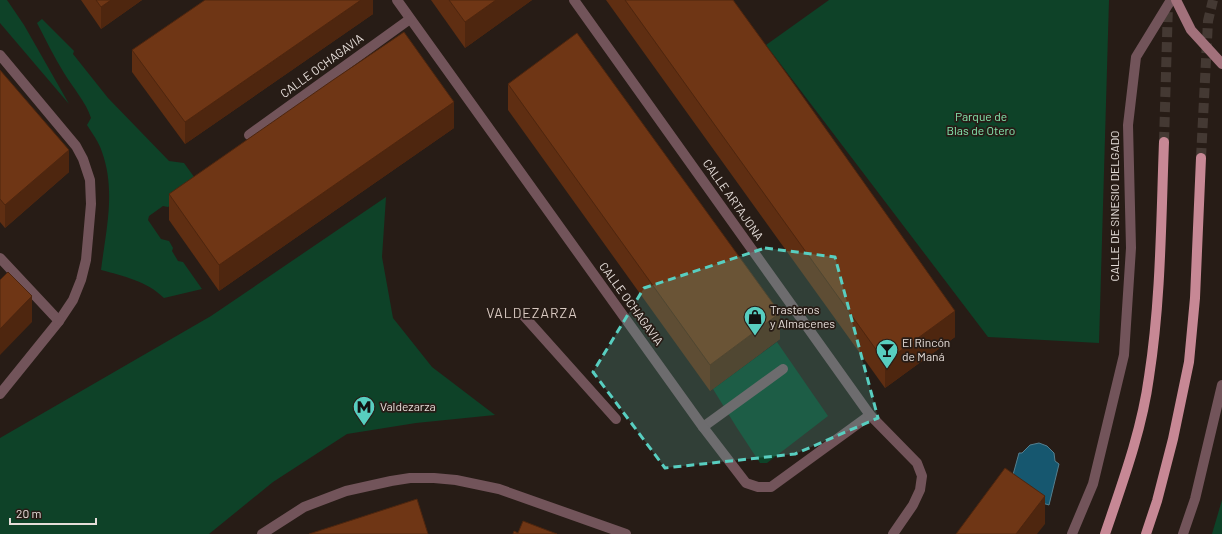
<svg xmlns="http://www.w3.org/2000/svg" width="1222" height="534" font-family="Barlow,sans-serif">
	<rect width="100%" height="100%" fill="#271c16"/>
	<!-- green -->
	<g fill="#0e4228">
		<path d="M0,0H7L24,25L69,104L0,23Z"/>
		<path d="M829,0H1109L1099,343L988,337L766,45Z"/>
		<path d="M42,19L74,51L73,54L108,98L169,161L184,163L197,181L194,189L168,207L163,206L149,216L148,220L161,239L169,241L173,248L172,251L178,261L183,262L202,289L164,298C147,281 123,276 101,270C106,230 116,191 102,152C99,142 92,133 87,125L91,118C86,102 73,88 64,73C54,57 46,40 37,23Z"/>
		<path d="M386,197L382,257L393,318L432,367L495,415L416,423L347,434L273,482L209,534H0V438L211,316Z"/>
		<path d="M777,342L828,416L767,463H760L737,428L713,389Z"/>
		<path d="M1222,500V534H1212Z"/>
	</g>
	<!-- water -->
	<path fill="#16576f" stroke="#547f8f" d="M1039,443L1047,446L1054,453L1055,461L1059,464L1049,505L1008,493L1019,453H1022L1030,445Z"/>
	<g fill="none" stroke-linecap="round" stroke-linejoin="round">
		<!-- primary-tunnel -->
		<g stroke="#443933" stroke-width="10" stroke-dasharray="10 5" stroke-linecap="butt">
			<path d="M1164,142L1168,4"/>
			<path d="M1201,158L1208,21L1213,0"/>
		</g>
		<!-- lane -->
		<g stroke="#72545a" stroke-width="10">
			<path d="M523,315L616,419"/>
			<path d="M703,427L783,369"/>
		</g>
		<!-- street -->
		<g stroke="#72545a" stroke-width="10">
			<path d="M397,0L703,427L746,483L758,487H771L870,415"/>
			<path d="M574,0L870,415L917,463L922,476L920,490L913,505L893,534"/>
			<path d="M0,55L76,146L83,159L90,180L91,204L88,238L86,260L81,280L73,300L59,321L0,394"/>
			<path d="M249,135L410,19"/>
			<path d="M0,258L59,321"/>
			<path d="M262,534L304,507L346,491L391,481L410,478H434L456,480L499,489L626,534"/>
			<path d="M1072,534L1093,484L1124,355L1131,248L1128,125L1136,57L1171,0"/>
			<path d="M1183,534L1195,499L1222,385"/>
		</g>
		<!-- secondary -->
		<path stroke="#a2717b" stroke-width="10" d="M1176,0L1191,30L1222,64"/>
		<!-- primary -->
		<g stroke="#c78895" stroke-width="10">
			<path d="M1105,534C1122,484 1142,430 1149,377C1161,300 1161,220 1164,142"/>
			<path d="M1146,534L1157,501L1173,439L1189,362L1195,298L1201,158"/>
		</g>
	</g>
	<!-- wall -->
	<g fill="#5f2e12">
		<path d="M81,0H142L101,29Z"/>
		<path d="M373,0V14L185,144L132,72V50Z"/>
		<path d="M431,0H532L465,48Z"/>
		<path d="M606,0H733L955,337L885,388Z"/>
		<path d="M0,70L69,172L5,228L0,222Z"/>
		<path d="M508,84L780,339L710,391L508,110Z"/>
		<path d="M454,128L219,291L169,220V194Z"/>
	</g>
	<!-- shaded-wall -->
	<g fill="#4e260f">
		<path d="M111,0H142L101,29V7Z"/>
		<path d="M361,0H373V14L185,144V122Z"/>
		<path d="M496,0H532L465,48V22Z"/>
		<path d="M454,102V128L219,291V265Z"/>
		<path d="M69,150V172L5,228V205Z"/>
		<path d="M32,296V322L0,355V329Z"/>
		<path d="M955,311V337L885,388V362Z"/>
		<path d="M780,313V339L710,391V365Z"/>
		<path d="M1045,496V524L1037,534H1016Z"/>
	</g>
	<!-- building -->
	<g fill="#6f3615" stroke="#4e260f">
		<path d="M96,0H111L101,7Z"/>
		<path d="M205,0H361L185,122L132,50Z"/>
		<path d="M449,0H496L465,22Z"/>
		<path d="M625,0H733L789,77L955,311L885,362Z"/>
		<path d="M404,32L454,102L219,265L169,194L333,80Z"/>
		<path d="M577,33L780,313L710,365L508,84Z"/>
		<path d="M0,70L69,150L5,205L0,199Z"/>
		<path d="M8,272L32,296L0,329V280Z"/>
		<path d="M1005,468L1045,496L1016,534H956Z"/>
		<path d="M417,499L428,534H309Z"/>
		<path d="M523,521L557,534H513L514,531L518,533Z"/>
	</g>
	<!-- marked area -->
	<path fill="#58cec0" fill-opacity="0.2" stroke="#58cec0" stroke-width="3" stroke-dasharray="8 5" stroke-linejoin="round" d="M765,248L835,257L878,418L795,454L665,468L593,372L644,288Z"/>
	<!-- icons -->
	<defs>
		<g id="shop-pin" transform="scale(1.15)"><path d="M0 17L-7.5 6A9.5 9.5 0 1 1 7.5 6Z" fill="#58cec0" stroke="#271c16"/><path d="M-5-2.5h2.3a2.7 3.5 0 0 1 5.4 0H5L5.5 6h-11ZM-1.5-2.5h3a1.5 2.3 0 0 0-3 0Z" fill="#111"/></g>
		<g id="bar-pin" transform="scale(1.15)"><path d="M0 17L-7.5 6A9.5 9.5 0 1 1 7.5 6Z" fill="#58cec0" stroke="#271c16"/><path d="M-6-5H6L.8 .8V4.5H3.5V6h-7V4.5H-.8V.8Z" fill="#111"/></g>
		<g id="metro-pin" transform="scale(1.15)"><path d="M0 17L-7.5 6A9.5 9.5 0 1 1 7.5 6Z" fill="#58cec0" stroke="#271c16"/><path d="M-5.5 5V-5H-3L0 0L3-5H5.5V5H3V-.5L0 4L-3-.5V5Z" fill="#111"/></g>
	</defs>
	<g fill-rule="evenodd">
		<use href="#shop-pin" x="755" y="317"/>
		<use href="#bar-pin" x="887" y="350"/>
		<use href="#metro-pin" x="364" y="407"/>
	</g>
	<g text-anchor="middle" stroke-width="3.5" stroke-linejoin="round" paint-order="stroke">
		<!-- street labels -->
		<g font-size="12" fill="#e5ddd9" stroke="#271c16">
			<text transform="translate(322 66) rotate(-36)" y="4">CALLE OCHAGAVIA</text>
			<text transform="translate(733 200) rotate(55)" y="4">CALLE ARTAJONA</text>
			<text transform="translate(1115 206) rotate(-90)" y="4">CALLE DE SINESIO DELGADO</text>
			<text transform="translate(631 304) rotate(54)" y="4">CALLE OCHAGAVIA</text>
		</g>
		<!-- park labels -->
		<g font-size="12" fill="#85e7af" stroke="#271c16">
			<text x="981" y="121">Parque de<tspan x="981" dy="14">Blas de Otero</tspan></text>
		</g>
		<!-- poi labels -->
		<g font-size="12" fill="#e5ddd9" stroke="#271c16" text-anchor="start">
			<text x="770" y="314">Trasteros<tspan x="770" dy="14">y Almacenes</tspan></text>
			<text x="902" y="347">El Rincón<tspan x="902" dy="14">de Maná</tspan></text>
			<text x="380" y="411">Valdezarza</text>
		</g>
		<!-- quarter labels -->
		<g font-size="14" letter-spacing="1" fill="#d9c9c1" stroke="#271c16">
			<text x="532" y="318">VALDEZARZA</text>
		</g>
	</g>
	<!-- scale -->
	<path d="M10 518v6h86v-6" fill="none" stroke="#e5ddd9" stroke-width="2"/>
	<text x="16" y="518" font-size="12" fill="#e5ddd9" stroke="#271c16" stroke-width="3" paint-order="stroke">20 m</text>
</svg>
